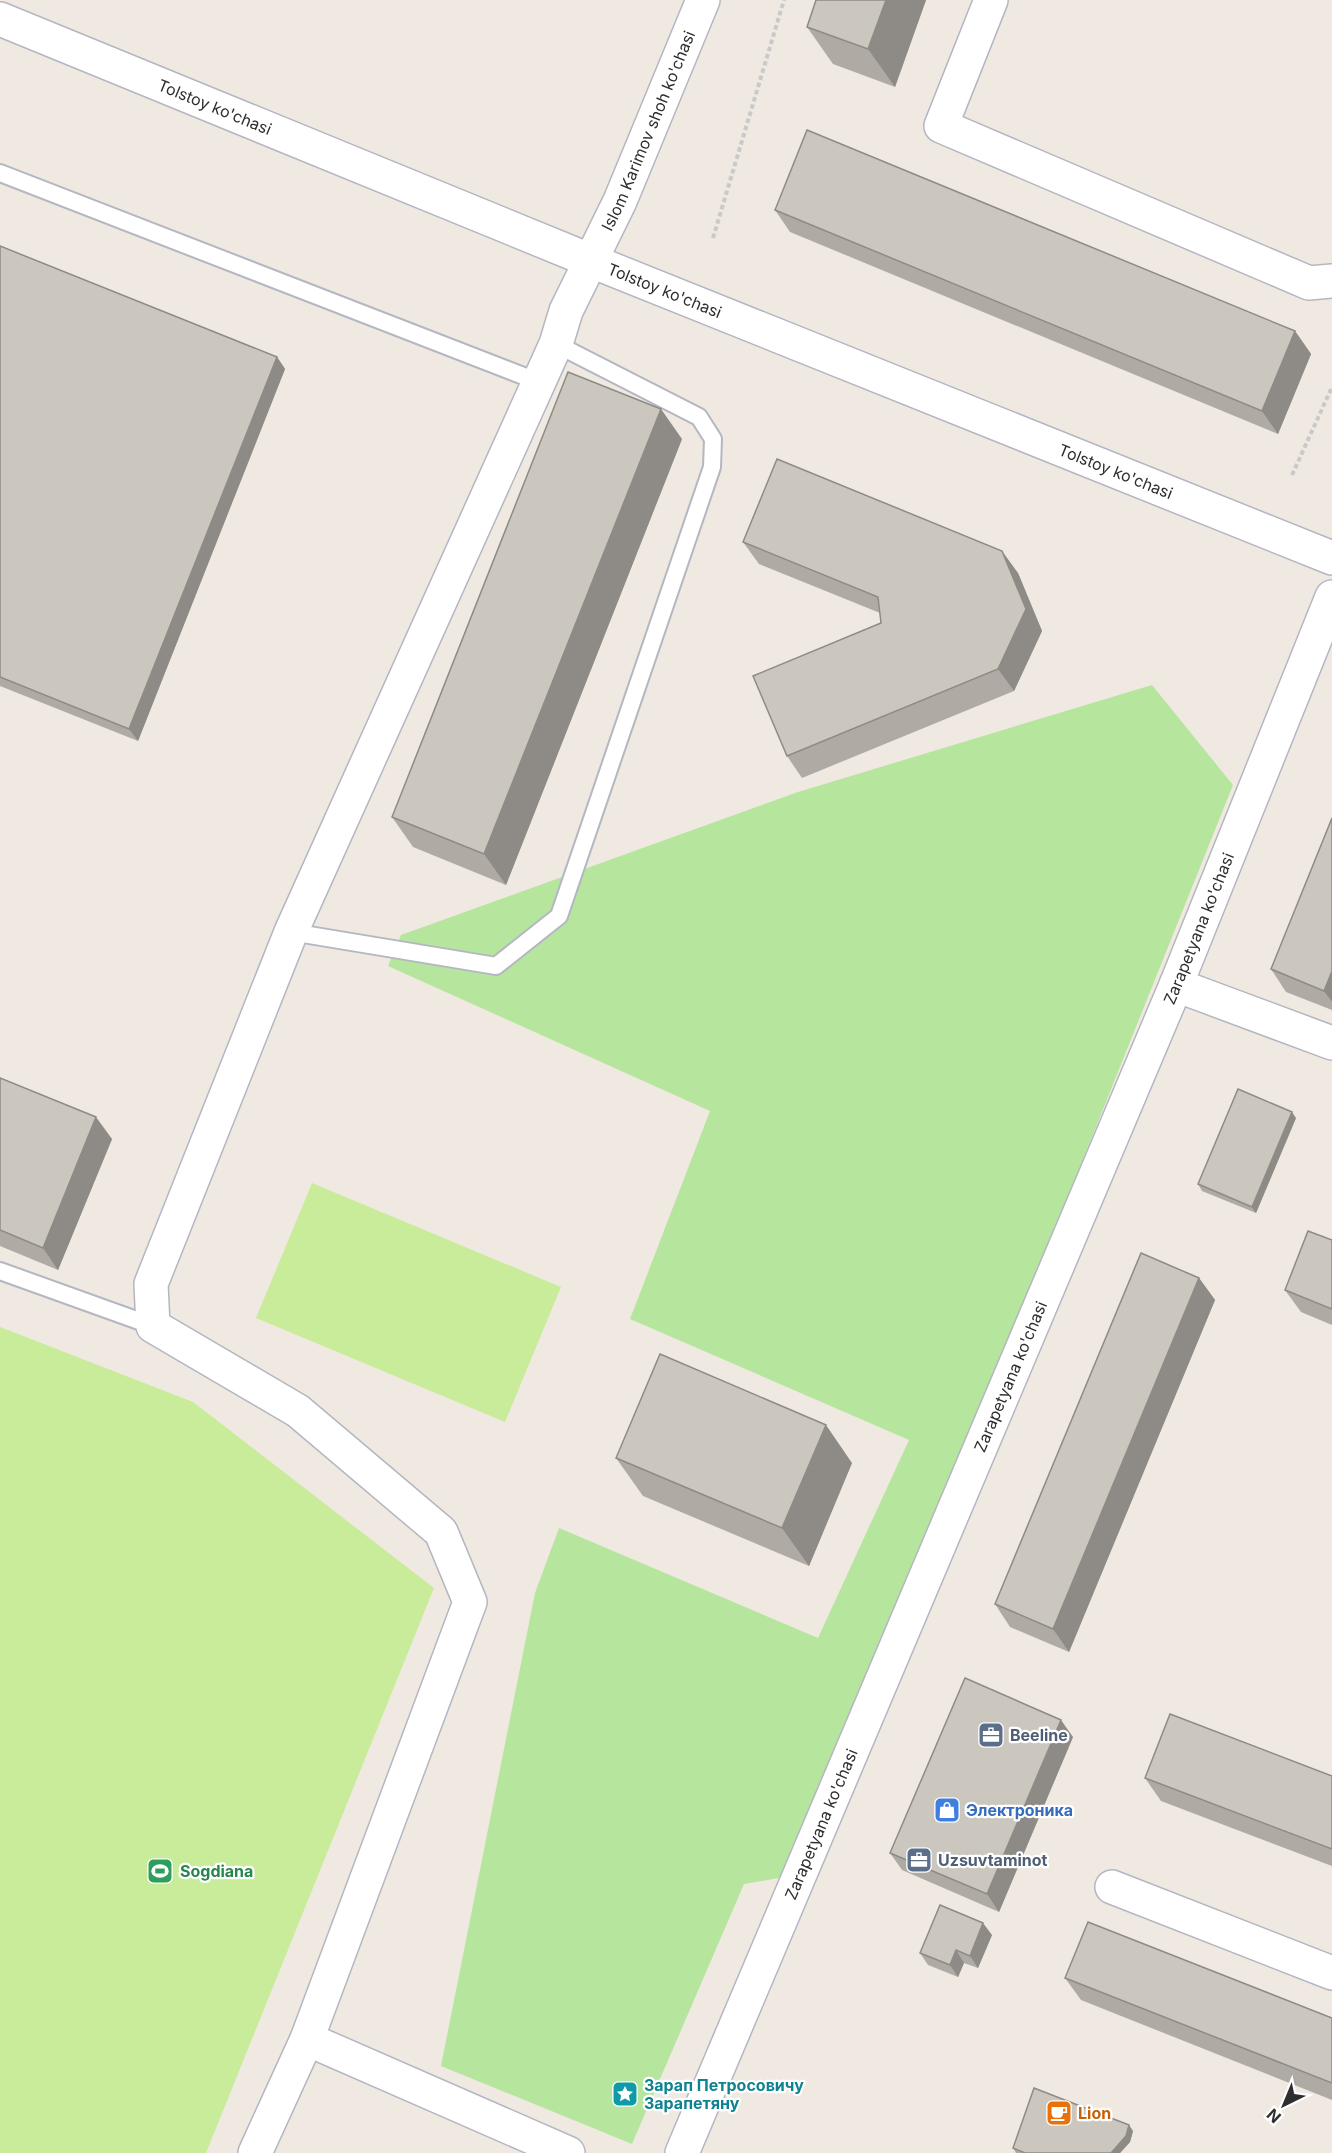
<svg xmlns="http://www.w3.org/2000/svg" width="1332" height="2153" font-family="Inter,sans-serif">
	<rect width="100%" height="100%" fill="#efe9e1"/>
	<!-- green -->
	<path fill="#b6e59e" d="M1152,685L1233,785L796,1875L744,1884L632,2144L441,2066L535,1593L559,1528L818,1638L909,1440L630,1319L710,1111L388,966L401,935L798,792Z"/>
	<!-- pitch -->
	<g fill="#c9ec9a">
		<path d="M312,1183L561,1287L505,1422L256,1318Z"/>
		<path d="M0,1327L193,1402L434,1588L206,2153H0Z"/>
	</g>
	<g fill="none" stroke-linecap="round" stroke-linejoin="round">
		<!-- service casing -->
		<g stroke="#b4b7c1" stroke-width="20">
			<g id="service">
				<path d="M0,173L539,382"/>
				<path d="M291,932L496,966L559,916L712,467L713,439L699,417L556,344"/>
				<path d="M0,1271L153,1326"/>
			</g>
		</g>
		<!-- minor casing -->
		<g stroke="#b4b7c1" stroke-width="36">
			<g id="minor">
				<path d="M991,0L941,126L1309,283L1332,281"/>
				<path d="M1176,985L1332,1043"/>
				<path d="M1112,1887L1332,1973"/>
				<path d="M255,2153L307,2039"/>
				<path id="s1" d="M568,2153L307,2039L470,1602L441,1532L298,1411L153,1326L151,1284L291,932L556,344L566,311L620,201L703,0"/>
			</g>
		</g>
		<!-- tertiary casing -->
		<g stroke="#b4b7c1" stroke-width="36">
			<g id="tertiary">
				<path id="s2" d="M0,19L589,260L1332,558"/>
				<path id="s3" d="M682,2153L1176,985L1332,597"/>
			</g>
		</g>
		<!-- path -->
		<g stroke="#c9c9c9" stroke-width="4" stroke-dasharray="4.5 3" stroke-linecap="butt">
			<path d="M713,238L784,0"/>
			<path d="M1292,475L1332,387"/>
		</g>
		<!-- service -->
		<use href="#service" stroke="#fff" stroke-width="16"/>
		<!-- minor -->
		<use href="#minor" stroke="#fff" stroke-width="33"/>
		<!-- tertiary -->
		<use href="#tertiary" stroke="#fff" stroke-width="33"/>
	</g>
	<!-- wall -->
	<g fill="#afaba4">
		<path d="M816,0H926L895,87L833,64L807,27Z"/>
		<path d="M775,210L1295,331L1311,354L1278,434L790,232Z"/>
		<path d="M0,246L277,357L285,369L138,741L0,686Z"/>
		<path d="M682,439L506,885L413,847L392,817Z"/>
		<path d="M743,542L1018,573L1042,631L1014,691L802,778L787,756L881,623L880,613L759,564Z"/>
		<path d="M1332,818V1010L1286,992L1271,969Z"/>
		<path d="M0,1078L112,1139L58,1270L0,1246Z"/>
		<path d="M1296,1118L1256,1213L1202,1191L1198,1184Z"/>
		<path d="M1332,1240V1325L1301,1312L1285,1290Z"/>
		<path d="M1199,1278L1215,1300L1069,1652L1010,1627L995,1604Z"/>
		<path d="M616,1458L852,1463L809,1566L643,1496Z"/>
		<path d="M1073,1737L999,1912L902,1870L890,1853Z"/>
		<path d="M1332,1776V1866L1161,1801L1145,1778Z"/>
		<path d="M992,1935L978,1968L964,1963L958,1977L928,1965L920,1953Z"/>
		<path d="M1065,1978L1332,2018V2100L1081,2000Z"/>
		<path d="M1133,2131L1130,2142L1120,2153H1016L1013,2148Z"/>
	</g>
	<!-- shaded-wall -->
	<g fill="#8e8b86">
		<path d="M886,0H926L895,87L868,49Z"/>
		<path d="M1295,331L1311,354L1278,434L1262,411Z"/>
		<path d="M277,357L285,369L138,741L129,729Z"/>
		<path d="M661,409L682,439L506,885L484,854Z"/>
		<path d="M1002,551L1018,573L1042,631L1014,691L998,669Z"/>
		<path d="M1332,971V1002L1324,991Z"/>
		<path d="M1292,1112L1296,1118L1256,1213L1252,1207Z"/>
		<path d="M96,1117L112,1139L58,1270L43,1248Z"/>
		<path d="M1199,1278L1215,1300L1069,1652L1053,1629Z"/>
		<path d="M826,1425L852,1463L809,1566L782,1528Z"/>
		<path d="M1061,1720L1073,1737L999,1912L987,1894Z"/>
		<path d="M983,1923L992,1935L978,1968L970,1956Z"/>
		<path d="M956,1950L964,1963L958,1977L950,1965Z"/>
		<path d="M1129,2125L1133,2131L1130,2142L1120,2153H1111Z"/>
	</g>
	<!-- building -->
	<g fill="#cbc7bf" stroke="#8e8b86" stroke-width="1.5">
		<path d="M816,0H886L868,49L807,27Z"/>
		<path d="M807,130L1295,331L1262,411L775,210Z"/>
		<path d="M0,246L277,357L129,729L0,677Z"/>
		<path d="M568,372L661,409L484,854L392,817Z"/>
		<path d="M777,459L1002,551L1026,609L998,669L787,756L753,676L881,623L878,597L743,542Z"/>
		<path d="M1332,818V971L1324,991L1271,969Z"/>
		<path d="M0,1078L96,1117L43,1248L0,1230Z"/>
		<path d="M1238,1089L1292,1112L1252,1207L1198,1184Z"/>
		<path d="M1308,1231L1332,1240V1309L1285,1290Z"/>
		<path d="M1141,1253L1199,1278L1053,1629L995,1604Z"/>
		<path d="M660,1354L826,1425L782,1528L616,1458Z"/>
		<path d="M965,1678L1061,1720L987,1894L890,1853Z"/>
		<path d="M1170,1714L1332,1776V1849L1145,1778Z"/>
		<path d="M940,1905L983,1923L970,1956L956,1950L950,1965L920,1953Z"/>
		<path d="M1088,1922L1332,2018V2083L1065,1978Z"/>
		<path d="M1034,2088L1129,2125L1126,2136L1111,2153H1025L1013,2148Z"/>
	</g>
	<!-- icons -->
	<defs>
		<g id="office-square" transform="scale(1.35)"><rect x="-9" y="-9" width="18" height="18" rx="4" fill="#5c6f8a" stroke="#fff"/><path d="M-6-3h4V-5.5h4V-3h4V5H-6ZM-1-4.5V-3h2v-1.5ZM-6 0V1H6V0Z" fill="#fff"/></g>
		<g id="shop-square" transform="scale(1.35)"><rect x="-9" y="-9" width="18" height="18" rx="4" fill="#3f7fe0" stroke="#fff"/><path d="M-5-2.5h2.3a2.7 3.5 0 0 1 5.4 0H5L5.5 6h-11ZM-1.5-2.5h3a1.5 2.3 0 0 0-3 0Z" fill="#fff"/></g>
		<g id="stadium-square" transform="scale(1.35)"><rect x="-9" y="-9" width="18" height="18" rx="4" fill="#2e9e5b" stroke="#fff"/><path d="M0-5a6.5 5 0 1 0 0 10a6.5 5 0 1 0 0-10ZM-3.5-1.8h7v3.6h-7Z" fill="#fff"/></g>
		<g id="sight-square" transform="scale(1.35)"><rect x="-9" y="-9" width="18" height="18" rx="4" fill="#0f9aa8" stroke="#fff"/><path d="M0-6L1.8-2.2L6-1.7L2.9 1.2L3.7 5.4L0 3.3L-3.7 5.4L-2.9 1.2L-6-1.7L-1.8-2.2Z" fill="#fff"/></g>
		<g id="cafe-square" transform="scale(1.35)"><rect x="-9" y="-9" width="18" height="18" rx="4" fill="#e8710a" stroke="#fff"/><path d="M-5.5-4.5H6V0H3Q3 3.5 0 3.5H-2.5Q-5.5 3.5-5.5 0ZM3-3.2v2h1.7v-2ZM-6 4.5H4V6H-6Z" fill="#fff"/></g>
	</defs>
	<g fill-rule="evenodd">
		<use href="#office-square" x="991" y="1735"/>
		<use href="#shop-square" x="947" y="1810"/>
		<use href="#office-square" x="919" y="1860"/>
		<use href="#stadium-square" x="160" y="1871"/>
		<use href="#sight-square" x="625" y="2094"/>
		<use href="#cafe-square" x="1059" y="2113"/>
	</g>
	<g text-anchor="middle" stroke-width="4.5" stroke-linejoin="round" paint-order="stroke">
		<!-- street labels -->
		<g font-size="16" fill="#2e2e2e" stroke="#fff">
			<text dy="6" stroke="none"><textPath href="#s2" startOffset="232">Tolstoy ko'chasi</textPath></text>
			<text dy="6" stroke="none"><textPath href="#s1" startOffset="2481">Islom Karimov shoh ko'chasi</textPath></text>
			<text dy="6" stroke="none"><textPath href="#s2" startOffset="718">Tolstoy ko'chasi</textPath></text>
			<text dy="6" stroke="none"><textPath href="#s2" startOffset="1204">Tolstoy ko'chasi</textPath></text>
			<text dy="6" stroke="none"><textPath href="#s3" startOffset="1329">Zarapetyana ko'chasi</textPath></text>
			<text dy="6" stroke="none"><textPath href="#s3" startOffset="843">Zarapetyana ko'chasi</textPath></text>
			<text dy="6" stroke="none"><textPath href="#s3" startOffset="357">Zarapetyana ko'chasi</textPath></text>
		</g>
		<!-- service labels -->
		<g font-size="16" font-weight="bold" fill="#4e5e75" stroke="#fff" text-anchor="start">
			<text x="1010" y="1741">Beeline</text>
			<text x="938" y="1866">Uzsuvtaminot</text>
		</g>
		<!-- shop labels -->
		<g font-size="16" font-weight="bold" fill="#366cbe" stroke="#fff" text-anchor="start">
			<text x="966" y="1816">Электроника</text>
		</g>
		<!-- leisure labels -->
		<g font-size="16" font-weight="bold" fill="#27864d" stroke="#fff" text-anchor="start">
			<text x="180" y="1877">Sogdiana</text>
		</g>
		<!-- culture labels -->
		<g font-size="16" font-weight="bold" fill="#0d838f" stroke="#fff" text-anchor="start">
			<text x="644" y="2091">Зарап Петросовичу<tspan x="644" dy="18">Зарапетяну</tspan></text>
		</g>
		<!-- food labels -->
		<g font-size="16" font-weight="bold" fill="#c56008" stroke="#fff" text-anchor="start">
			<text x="1078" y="2119">Lion</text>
		</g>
	</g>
	<!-- north arrow -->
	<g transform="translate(1284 2105) rotate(223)" stroke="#ffffff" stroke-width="4.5" paint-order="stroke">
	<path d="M0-4.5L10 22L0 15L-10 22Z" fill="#2e2e2e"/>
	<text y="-9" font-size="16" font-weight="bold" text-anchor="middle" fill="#2e2e2e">N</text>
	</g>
</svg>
